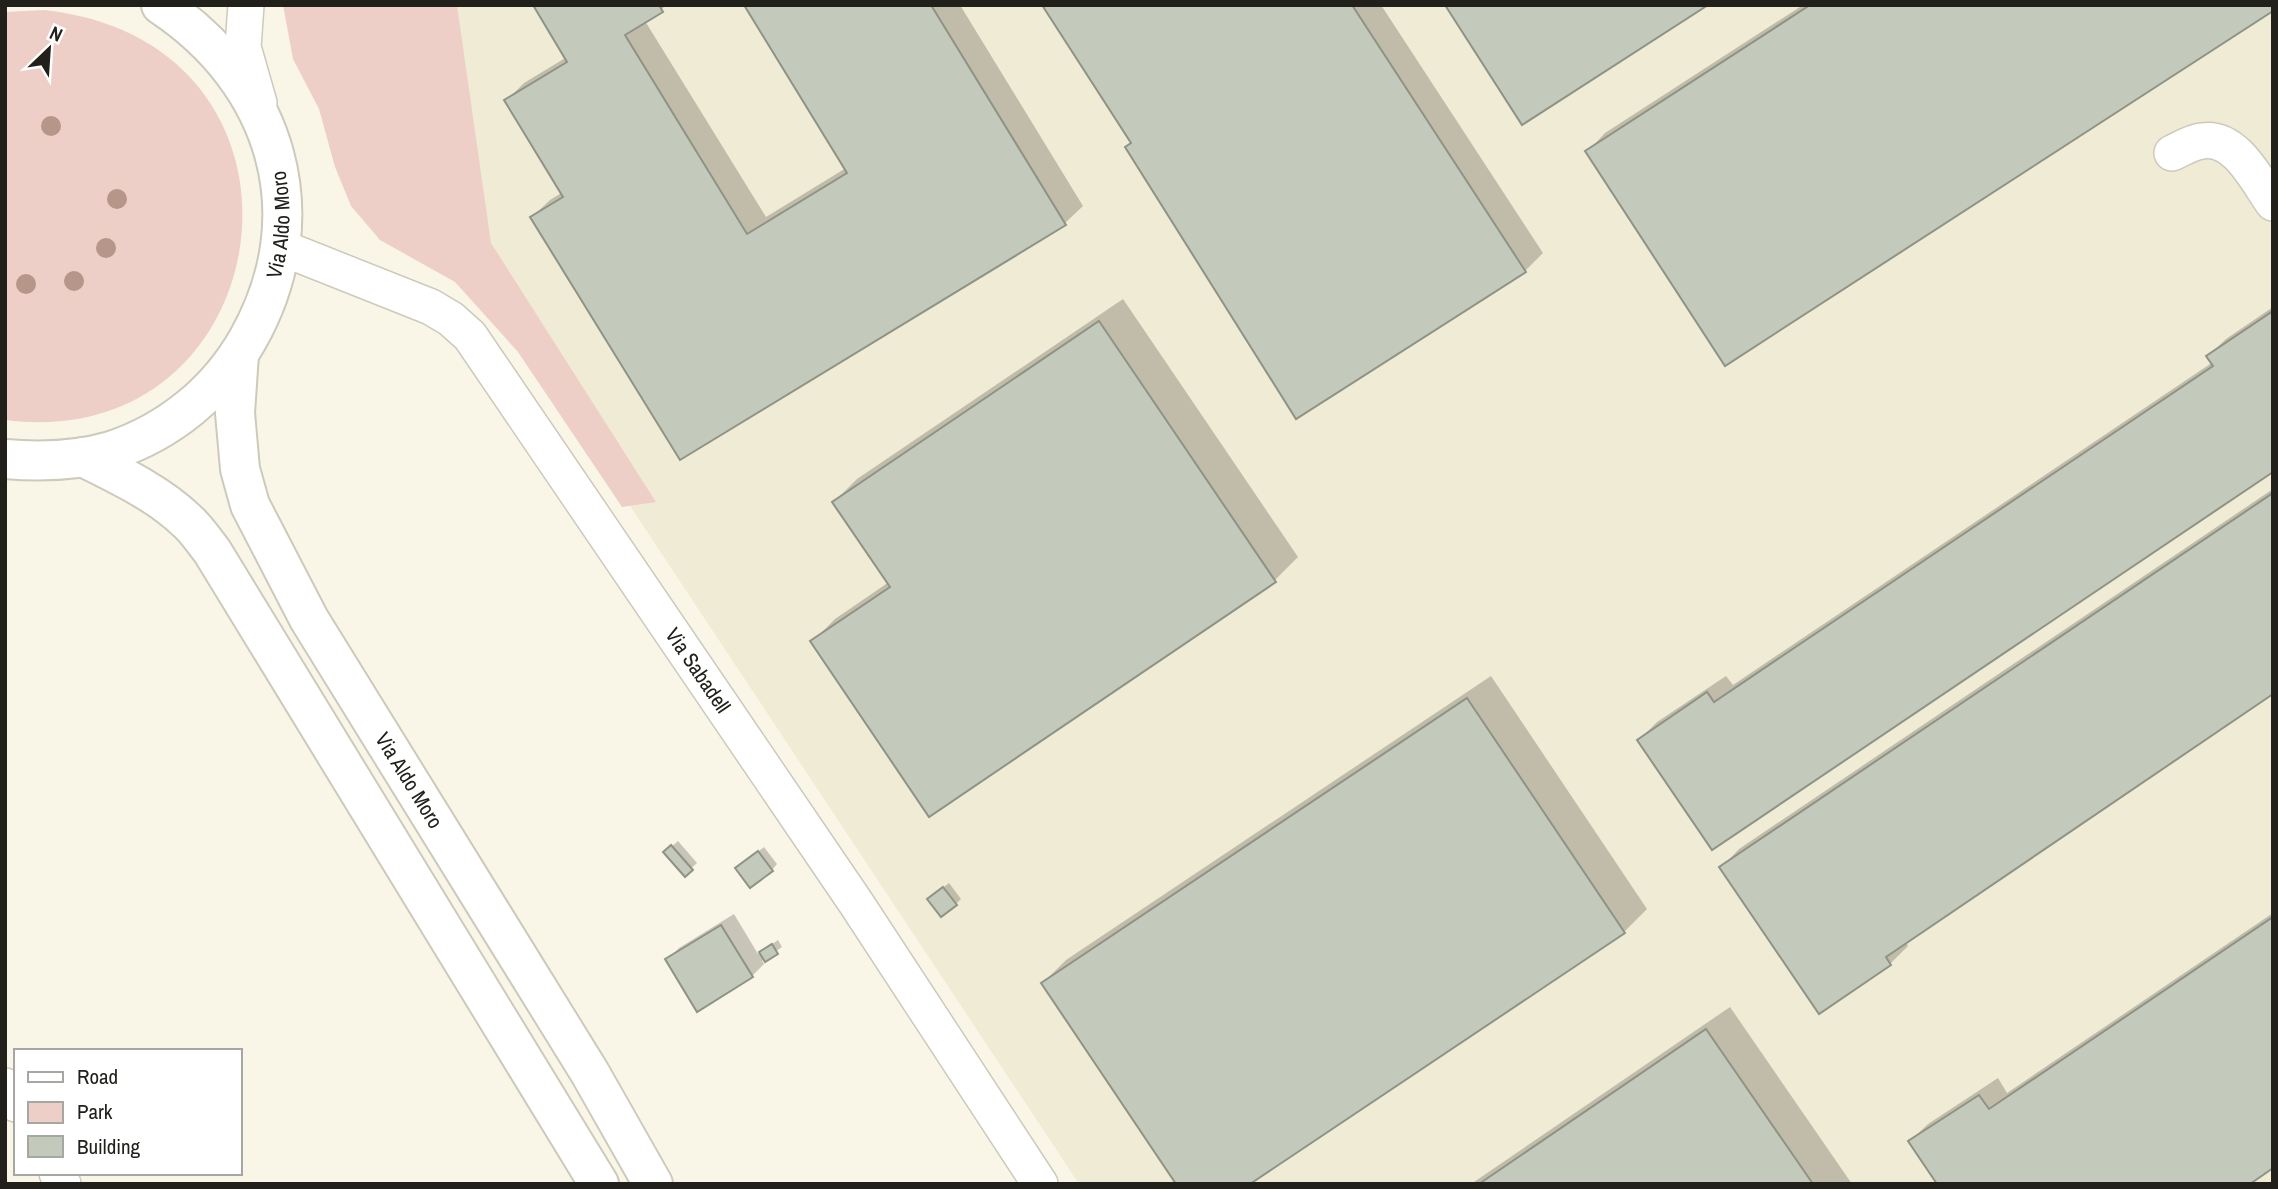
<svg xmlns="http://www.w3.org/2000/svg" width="2278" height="1189" font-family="'Archivo Narrow',sans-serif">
	<rect width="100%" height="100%" fill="#faf6e7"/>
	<!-- built -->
	<path fill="#f0ebd4" d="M454,5H2273V1184H1079L477,275Z"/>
	<!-- green -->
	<g fill="#eecfc7">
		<path d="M283,5H457L491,243L656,502L622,507L518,352L455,282L380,240L351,206L335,167L319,109L293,59Z"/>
		<path d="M44,10C342,42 284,456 5,420V12Z"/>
	</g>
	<!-- shadow -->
	<g fill="#0003">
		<path d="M535,5H667L645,21L766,217L846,168L746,5H960L1083,206L1065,223L680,458L532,217L550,200L563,192L506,101L524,83L567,57Z"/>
		<path d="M1044,5H1381L1543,253L1525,271L1133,143Z"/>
		<path d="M1803,5H2273L1588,151L1605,133Z"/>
		<path d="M1123,299L1298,557L1275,580L930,814L812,642L835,619L889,582L834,502L857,479Z"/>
		<path d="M2273,307V470L1639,740L1657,722L1726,676L1733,685L2213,362L2208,356L2226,339Z"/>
		<path d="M2273,489V692L1906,942L1908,946L1890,964L1820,1011L1722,867L1739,849Z"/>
		<path d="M1491,676L1647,909L1624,932L1247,1184L1043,983L1066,960Z"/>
		<path d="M678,841L697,863L685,874L671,847Z"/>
		<path d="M764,847L777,864L772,870L743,863Z"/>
		<path d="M949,883L961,899L956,904L935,894Z"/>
		<path d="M2273,913V1166L1910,1141L1928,1124L1998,1078L2007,1093Z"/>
		<path d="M734,914L758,954L778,940L782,947L762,961L764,964L752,976L697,1009L667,960L679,948Z"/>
		<path d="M1730,1007L1852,1184H1471Z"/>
	</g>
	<!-- building -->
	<g fill="#c3cabc" stroke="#8e9386" stroke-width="2">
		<path d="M533,5H659L663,12L625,35L747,234L847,173L744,5H931L1066,225L680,460L530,217L563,197L504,100L567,62Z"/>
		<path d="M1042,5H1352L1526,272L1296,419L1125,147L1131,143Z"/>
		<path d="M1445,5H1708L1522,125Z"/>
		<path d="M1810,5H2273V11L1725,366L1585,151Z"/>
		<path d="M2273,311V472L1712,850L1637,740L1707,692L1714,702L2213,366L2206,356Z"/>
		<path d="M1099,321L1276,582L929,817L810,641L890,587L832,502Z"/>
		<path d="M2273,493V694L1886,957L1891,965L1819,1014L1719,867Z"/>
		<path d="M1467,698L1625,933L1250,1184H1176L1041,983Z"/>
		<path d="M671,845L693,870L685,877L663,852Z"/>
		<path d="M758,851L773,871L750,888L735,868Z"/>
		<path d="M943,887L957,905L941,917L927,899Z"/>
		<path d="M2273,917V1168L2250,1184H1937L1908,1141L1979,1095L1989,1109Z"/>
		<path d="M721,925L753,977L697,1012L665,959Z"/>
		<path d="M772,944L778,954L765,962L759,952Z"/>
		<path d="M1706,1029L1813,1184H1479Z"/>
	</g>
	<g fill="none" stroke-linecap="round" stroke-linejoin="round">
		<!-- minor casing -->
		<g stroke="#cdcabb" stroke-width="38">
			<g id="minor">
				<path d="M246,5L243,47L259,103"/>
				<path d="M2172,153C2181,149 2192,142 2202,141C2236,135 2257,181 2273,203"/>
				<path id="s1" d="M280,247L431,307L451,319L470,336L856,903L1040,1184"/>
				<path d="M5,1086L16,1104"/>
				<path d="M57,1173L63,1184"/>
			</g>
		</g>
		<!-- secondary casing -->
		<g stroke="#cdcabb" stroke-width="42">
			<g id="secondary">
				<path id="s2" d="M239,354L235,413L240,469L250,505L309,619L590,1073L653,1184"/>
				<path d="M83,457C119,475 158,493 187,521C197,530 204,541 212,551L599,1184"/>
				<path id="s3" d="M5,459C41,462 77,461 111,451C169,432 218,392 248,339C318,215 277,82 161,5"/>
			</g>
		</g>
		<!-- minor -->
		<use href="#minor" stroke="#fff" stroke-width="35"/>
		<!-- secondary -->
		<use href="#secondary" stroke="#fff" stroke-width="38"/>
	</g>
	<!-- trees -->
	<g fill="#b59688">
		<circle cx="51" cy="126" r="10"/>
		<circle cx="117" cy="199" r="10"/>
		<circle cx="106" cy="248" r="10"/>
		<circle cx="74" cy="281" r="10"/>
		<circle cx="26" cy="284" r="10"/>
	</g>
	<g text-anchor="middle" stroke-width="6" stroke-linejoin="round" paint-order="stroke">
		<!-- street labels -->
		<g font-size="21" fill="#21201a" stroke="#fff">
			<text dy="7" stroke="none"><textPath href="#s3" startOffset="408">Via Aldo Moro</textPath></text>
			<text dy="7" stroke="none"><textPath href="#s1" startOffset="616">Via Sabadell</textPath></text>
			<text dy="7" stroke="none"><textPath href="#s2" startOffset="471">Via Aldo Moro</textPath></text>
		</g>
	</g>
	<!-- border -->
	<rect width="2278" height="1189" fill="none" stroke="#21201a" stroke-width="14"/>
	<!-- legend -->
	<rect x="14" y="1049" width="228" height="126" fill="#ffffff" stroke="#a6a6a3" stroke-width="2"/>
	<rect x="28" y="1072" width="35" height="10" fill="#ffffff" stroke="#a6a6a3" stroke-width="2"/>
	<text x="77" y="1084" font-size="21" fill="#21201a">Road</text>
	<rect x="28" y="1102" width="35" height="21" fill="#eecfc7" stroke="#a6a6a3" stroke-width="2"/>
	<text x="77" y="1119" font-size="21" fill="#21201a">Park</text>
	<rect x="28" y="1136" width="35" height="21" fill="#c3cabc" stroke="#a6a6a3" stroke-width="2"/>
	<text x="77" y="1154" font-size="21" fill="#21201a">Building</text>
	<!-- north arrow -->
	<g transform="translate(49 49) rotate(25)" stroke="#ffffff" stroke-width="5" paint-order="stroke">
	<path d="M0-5L12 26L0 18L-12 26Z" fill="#21201a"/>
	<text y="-10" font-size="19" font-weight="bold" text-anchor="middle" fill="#21201a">N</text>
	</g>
</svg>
